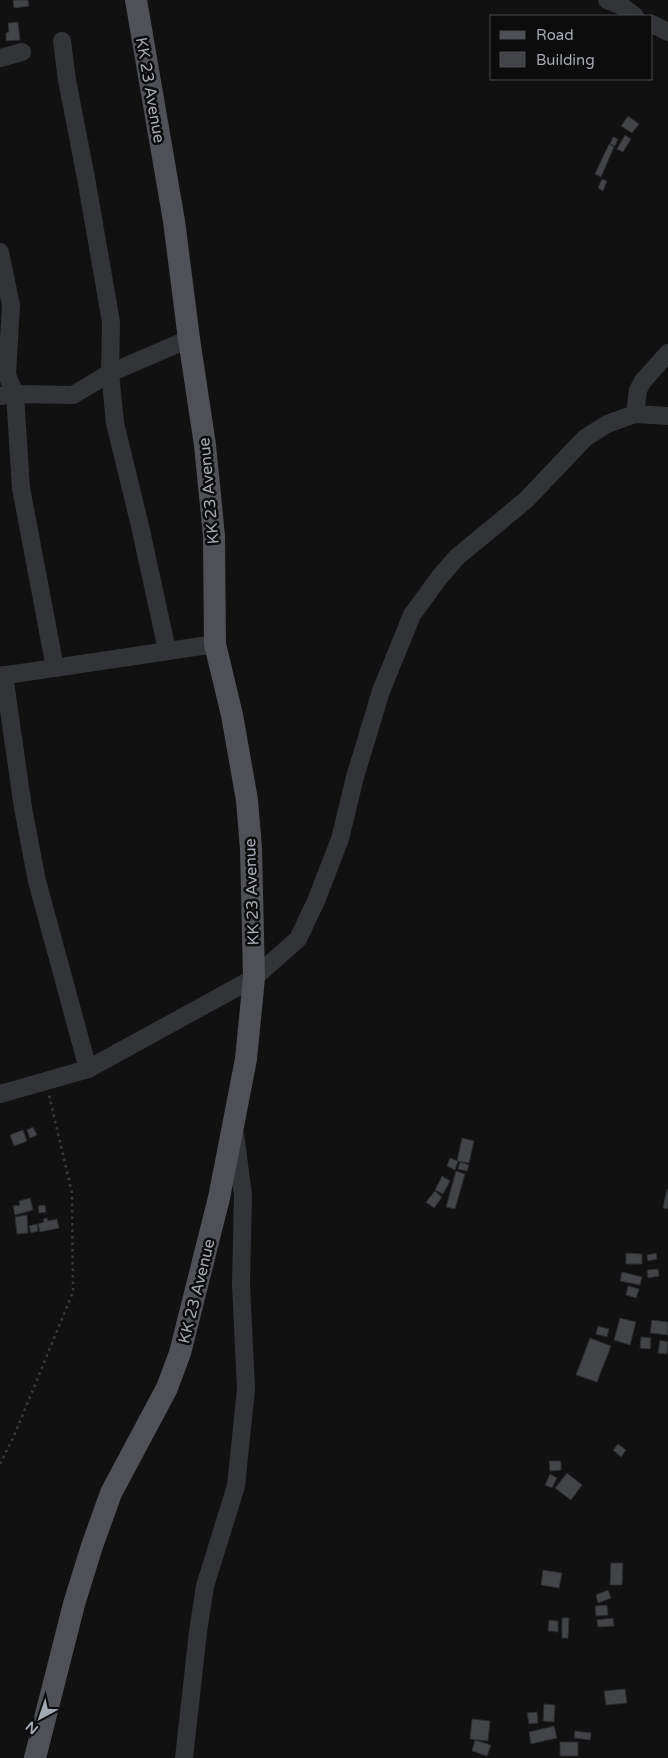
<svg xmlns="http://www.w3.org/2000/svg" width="668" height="1758" font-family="'Varela Round',sans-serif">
	<rect width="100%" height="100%" fill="#111112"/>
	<!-- building -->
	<g fill="#434448" stroke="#2b2c2e">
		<path d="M13,0H28L29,6L14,8Z"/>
		<path d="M18,22L20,40L6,41V33L9,32L8,23Z"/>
		<path d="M628,116L639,124L632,133L621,126Z"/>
		<path d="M625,135L631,139L623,152L617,149Z"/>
		<path d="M613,137L618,139L615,146L610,144Z"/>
		<path d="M609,144L614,147L601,177L595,174Z"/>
		<path d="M602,179L607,181L603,191L598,188Z"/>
		<path d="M33,1127L37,1135L30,1138L27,1130Z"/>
		<path d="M23,1130L27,1141L14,1146L10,1135Z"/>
		<path d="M462,1138L474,1141L469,1163L457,1161Z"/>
		<path d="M450,1158L458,1161L455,1170L447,1166Z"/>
		<path d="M460,1162L469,1165L467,1171L458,1169Z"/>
		<path d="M456,1171L465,1174L455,1209L446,1207Z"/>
		<path d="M442,1176L450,1181L443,1194L435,1190Z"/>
		<path d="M667,1189H668V1209L663,1208Z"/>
		<path d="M435,1191L442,1197L434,1208L426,1202Z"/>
		<path d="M30,1198L33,1210L15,1215L13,1206L20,1205L19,1201Z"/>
		<path d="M45,1205L46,1212L39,1213L38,1206Z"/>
		<path d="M27,1215L28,1233L17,1234L15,1217Z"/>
		<path d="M47,1218L48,1221L57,1219L59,1228L40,1232L38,1224L44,1222L43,1219Z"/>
		<path d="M37,1224L38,1231L31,1233L29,1226Z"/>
		<path d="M626,1253L642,1254V1264H626Z"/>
		<path d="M656,1253L657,1259L648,1261L647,1255Z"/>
		<path d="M658,1269L659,1276L648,1278L647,1270Z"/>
		<path d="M622,1272L642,1277L640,1285L620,1281Z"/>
		<path d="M628,1286L639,1289L636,1298L626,1295Z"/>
		<path d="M620,1318L636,1322L630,1345L614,1340Z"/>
		<path d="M652,1320L668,1322V1335L650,1333Z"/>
		<path d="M598,1326L609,1329L607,1337L596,1334Z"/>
		<path d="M641,1337L651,1338L650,1349L640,1348Z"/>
		<path d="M590,1338L611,1346L597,1382L576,1375Z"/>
		<path d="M660,1340L668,1342L667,1354L658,1353Z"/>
		<path d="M618,1444L626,1450L621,1457L613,1450Z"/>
		<path d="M549,1461H561V1470L550,1471Z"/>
		<path d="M567,1473L582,1485L571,1500L555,1488Z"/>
		<path d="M550,1474L557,1478L552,1488L545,1485Z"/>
		<path d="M611,1563H623L622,1585H610Z"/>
		<path d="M543,1570L562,1573L559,1588L541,1585Z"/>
		<path d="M608,1590L611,1598L598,1603L596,1595Z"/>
		<path d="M607,1605L608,1615L596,1616L595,1606Z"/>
		<path d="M562,1618H569L568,1638H562Z"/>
		<path d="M613,1618L614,1626L598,1627L597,1620Z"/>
		<path d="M549,1620L558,1621V1632L548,1631Z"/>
		<path d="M625,1689L627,1703L606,1705L604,1691Z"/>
		<path d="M544,1704L555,1705L554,1722L543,1721Z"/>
		<path d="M537,1712L538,1723L529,1724L527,1713Z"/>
		<path d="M472,1719L490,1721L488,1741L470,1739Z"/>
		<path d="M554,1726L557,1738L531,1744L529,1732Z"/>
		<path d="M575,1731L591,1733L590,1740L574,1738Z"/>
		<path d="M475,1740L491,1745L487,1756L472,1751Z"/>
		<rect x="560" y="1742" width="18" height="14"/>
	</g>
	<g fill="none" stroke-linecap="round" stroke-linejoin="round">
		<!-- path -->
		<path stroke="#393b3e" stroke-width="2.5" stroke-dasharray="2.5 4" stroke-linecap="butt" d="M0,1464L14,1436L73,1292L72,1193L49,1095"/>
		<!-- minor -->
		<g stroke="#333437" stroke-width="18">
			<path d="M607,0L620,5L635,16"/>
			<path d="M652,24L668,32"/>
			<path d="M62,41L67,80L86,178L111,322L110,373L115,423L140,526L167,650"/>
			<path d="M0,58L22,52"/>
			<path d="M0,252L11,305L7,375L15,394L21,488L55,668"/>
			<path d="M0,396L15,394L73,395L110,373L189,339"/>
			<path d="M635,414L638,390L643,381L668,353"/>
			<path d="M4,675L23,808L37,881L88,1069"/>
			<path d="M0,676L215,644"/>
			<path d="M0,1094L88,1069L254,978L298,939L316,901L340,839L355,777L381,691L412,615L438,579L457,557L526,500L585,438L607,424L635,414L668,416"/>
			<path d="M184,1758L198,1632L205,1586L236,1486L246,1389L241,1285L243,1195L235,1134"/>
		</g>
		<!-- major -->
		<path stroke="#4f5156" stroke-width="22" d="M35,1758L74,1604L92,1546L111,1493L167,1388L180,1353L219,1198L246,1059L254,978L251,849L247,800L232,715L215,644L214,536L205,445L189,339L174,221L136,0"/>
	</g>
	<g text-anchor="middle" stroke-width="5" stroke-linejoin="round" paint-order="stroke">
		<!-- street labels -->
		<g font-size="16" fill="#a4aab2" stroke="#0c0c0d">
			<text transform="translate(151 90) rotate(80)" y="6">KK 23 Avenue</text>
			<text transform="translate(208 491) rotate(-95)" y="6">KK 23 Avenue</text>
			<text transform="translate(251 892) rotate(-92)" y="6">KK 23 Avenue</text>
			<text transform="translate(196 1291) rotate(-76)" y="6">KK 23 Avenue</text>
		</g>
	</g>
	<!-- legend -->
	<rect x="490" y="15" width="162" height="65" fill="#0c0c0d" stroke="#494b4f"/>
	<rect x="500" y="31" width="25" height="8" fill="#4f5156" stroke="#494b4f"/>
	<text x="536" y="40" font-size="15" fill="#a4aab2">Road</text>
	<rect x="500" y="52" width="25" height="15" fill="#434448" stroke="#494b4f"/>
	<text x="536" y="65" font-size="15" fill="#a4aab2">Building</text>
	<!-- north arrow -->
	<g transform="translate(40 1718) rotate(220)" stroke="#0c0c0d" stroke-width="4" paint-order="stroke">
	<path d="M0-4L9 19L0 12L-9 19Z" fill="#a4aab2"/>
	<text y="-8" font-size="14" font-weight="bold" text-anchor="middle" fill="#a4aab2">N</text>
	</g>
</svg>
